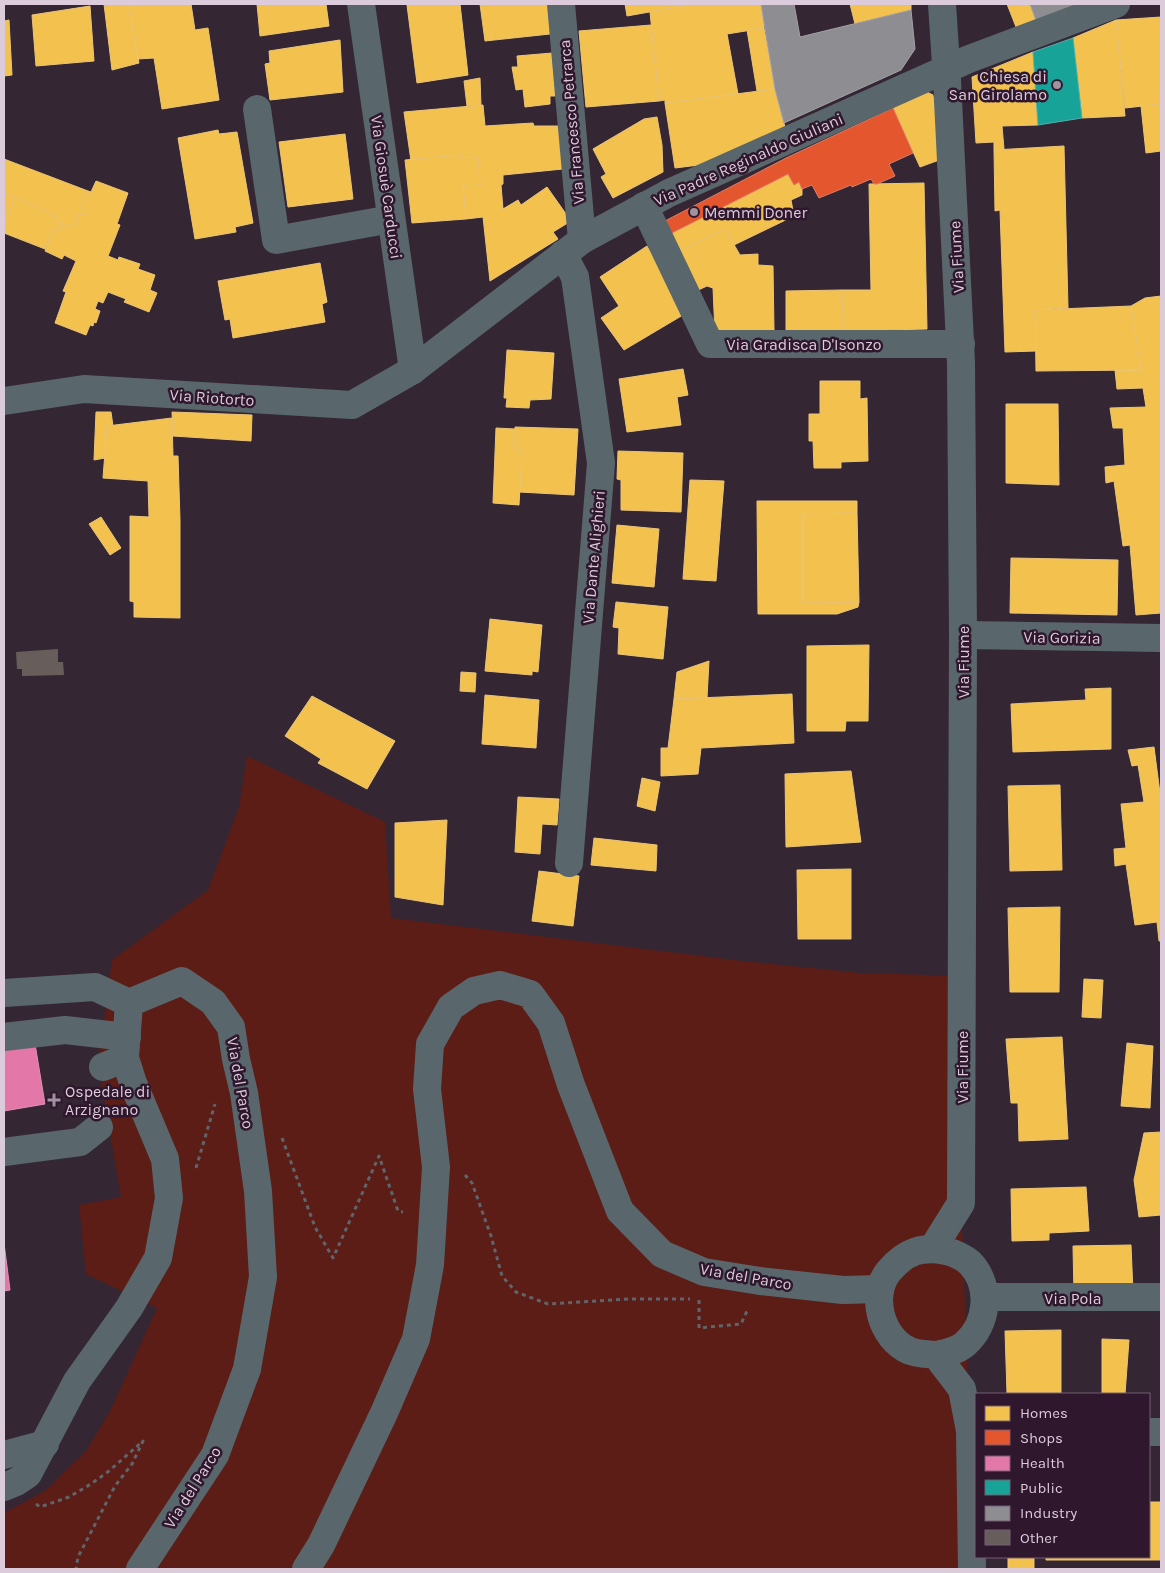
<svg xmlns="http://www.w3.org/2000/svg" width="1165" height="1573" font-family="Karla,sans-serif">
	<rect width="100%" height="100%" fill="#342733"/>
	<!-- green -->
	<path fill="#5b1d16" d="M247,756L385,822L391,918L743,961L861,973L963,976L961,1203L970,1431L972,1569H4V1513L46,1490L86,1451L111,1409L157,1308L86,1274L79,1205L121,1197L98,1065L112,960L208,890L239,807Z"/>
	<!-- homes -->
	<g fill="#f2c14e" stroke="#ebc478">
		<path d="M104,4H129L139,63L112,70Z"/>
		<path d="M129,4H191L195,30L208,28L219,100L162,109L154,58L138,59Z"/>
		<path d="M257,4H326L329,26L260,36Z"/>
		<path d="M417,4H460L468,75L417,83L407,5Z"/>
		<path d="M480,4H548L550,34L485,41Z"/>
		<path d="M625,4H694L627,16Z"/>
		<path d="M694,4H761L764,28L727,34L738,94L665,103V100L659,101L650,12Z"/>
		<path d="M850,4H911V10L855,24Z"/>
		<path d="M1007,4H1030L1038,25L1018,32Z"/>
		<path d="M90,6L94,61L36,66L32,15Z"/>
		<path d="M1161,17V104L1125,108L1116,20Z"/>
		<path d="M9,20L12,75L4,76V21Z"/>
		<path d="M1116,20L1125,116L1082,118L1073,38Z"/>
		<path d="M651,25L659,101L586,107L579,31Z"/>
		<path d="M764,28L775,89L757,91L747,30Z"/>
		<path d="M340,40L343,92L270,100L265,64L270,63L269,51Z"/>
		<path d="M1033,52L1038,125L1002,126L1004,149L994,150V142L976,143L972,77Z"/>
		<path d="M552,53L555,96H550V104L525,107L523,89L516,90L512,67H518L517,56Z"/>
		<path d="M480,78L481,105L467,106L464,81Z"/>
		<path d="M775,89L785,127L707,164L675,168L665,103Z"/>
		<path d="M927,92L933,95L942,159L920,167L893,108Z"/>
		<path d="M1161,104V151L1146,153L1141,106Z"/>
		<path d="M483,105L485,126L533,123L534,126H560L563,169L503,175V184L501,185L503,209L518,200L521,205L547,187L571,221L553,232L558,239L490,281L483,217L466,219L463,186L480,185L478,157L460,158V155L411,161L404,112Z"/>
		<path d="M657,117L662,145L663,172L613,198L601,177L606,174L593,149L644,119Z"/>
		<path d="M218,130L219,134L237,132L253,223L235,227L236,232L195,239L178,138Z"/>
		<path d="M345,134L353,199L288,207L279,142Z"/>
		<path d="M1064,146L1068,308L1035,310L1036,351L1005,352L1000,210L995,211L994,150Z"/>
		<path d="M460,155V158L478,157L480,185L463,186L466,219L412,223L405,160Z"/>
		<path d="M4,159L88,191L81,208L86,210L84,216L78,214L73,228L55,221L57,216L4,193Z"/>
		<path d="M788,174L794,185L799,182L802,189V195L791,200L794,216L734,245L725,229L676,253L668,235Z"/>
		<path d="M96,181L128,193L117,224L120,225L108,256L118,260L119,257L140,264L138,269L155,275L150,290L157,293L149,312L124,302L126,299L108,292L103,303L98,301L95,309L100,311L96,323L94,322L93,326L90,325L86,335L55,323L66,292L63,291L76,261L64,255L62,259L45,251L54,227L61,230L63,223L73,228L78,214L84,216L86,210L81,208L88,191L91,192Z"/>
		<path d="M924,183L927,329L843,331L842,290H871L869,184Z"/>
		<path d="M4,193L15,197L7,220L4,219Z"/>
		<path d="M15,197L57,216L55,221L63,223L61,230L54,227L45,249L4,233L5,229L4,228V219L7,220Z"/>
		<path d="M725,229L740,255L758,254V265L773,266L774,331L715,333L713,288L707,286L694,292L676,253Z"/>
		<path d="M647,246L688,312L624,350L601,318L619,306L600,277Z"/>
		<path d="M320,263L327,302L322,304L325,322L233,338L230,319L225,320L218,281Z"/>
		<path d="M842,290L843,331L786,332V291Z"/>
		<path d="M1161,296V613L1136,615L1130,545L1123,546L1114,481L1106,483L1105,467L1125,465L1123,428H1113L1110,408L1146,407L1143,388L1117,389L1115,370H1141L1131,306L1145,298Z"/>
		<path d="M1131,306L1141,370L1036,371L1035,310Z"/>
		<path d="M507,350L554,353L551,399L530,400L529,408L506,407L507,398H504Z"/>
		<path d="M683,369L688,395L677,397L681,425L627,432L619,379Z"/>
		<path d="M820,381H860V399L867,398L868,461L841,462V468H814L813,441H809V414H820Z"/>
		<path d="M1006,404H1058L1059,485L1006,483Z"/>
		<path d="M96,412H111L113,426H107L105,458L94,460Z"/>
		<path d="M172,412L252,415L251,441L173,436Z"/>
		<path d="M172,418L173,456H178L180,520V618L134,617V602L130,601V516L149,517L148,481L103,478L107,426Z"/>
		<path d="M515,427L578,429L574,495L519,492L522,451L514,449Z"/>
		<path d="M496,428L515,429L514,449L522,451L519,505L493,503Z"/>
		<path d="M618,451L683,453L681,512L621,510V480L617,479Z"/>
		<path d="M690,480L724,481L716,581L683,579Z"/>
		<path d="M757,501H857V513L803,514V603L859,602L858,607L837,614H758Z"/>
		<path d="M857,513L859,602L803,603V514Z"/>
		<path d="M101,517L121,548L110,555L89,524Z"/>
		<path d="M617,525L659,529L654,587L612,583Z"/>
		<path d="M1011,558L1118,560L1117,615L1010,613Z"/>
		<path d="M616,602L668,607L663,659L618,654L619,628L613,627Z"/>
		<path d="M490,619L542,625L538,672L532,671V675L485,671Z"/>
		<path d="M869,645L868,721H846L845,731H807V646Z"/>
		<path d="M709,661L707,698L674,699L677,672Z"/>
		<path d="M461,672L476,673L475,692L460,691Z"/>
		<path d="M1111,688V749L1013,752L1011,704L1086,700L1085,689Z"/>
		<path d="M792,694L794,743L701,748L698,774L661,776V748H668L674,699Z"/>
		<path d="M485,695L539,700L536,748L482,744Z"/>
		<path d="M312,696L395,741L367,789L318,763L321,759L285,736Z"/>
		<path d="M1154,747L1161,801V941H1159L1157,922L1135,925L1126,864L1115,866L1114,849L1126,848L1121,804L1144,802L1138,765L1132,766L1128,750Z"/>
		<path d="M851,771L861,842L786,847L785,774Z"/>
		<path d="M642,778L660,782L655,811L637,806Z"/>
		<path d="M1060,785L1062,870L1010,871L1008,786Z"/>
		<path d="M518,797L559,799L557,825L542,824L540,854L515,852Z"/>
		<path d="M447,820L443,905L395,897V823Z"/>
		<path d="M594,838L657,845L656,871L591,865Z"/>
		<path d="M851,869V939H798L797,870Z"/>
		<path d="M539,871L579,876L573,926L532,921Z"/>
		<path d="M1060,907L1059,992H1010L1008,908Z"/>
		<path d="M1084,979L1103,980L1101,1018L1082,1017Z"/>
		<path d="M1062,1037L1068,1139L1019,1141L1018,1103H1011L1006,1039Z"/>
		<path d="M1127,1043L1153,1046L1150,1108L1121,1106Z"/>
		<path d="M1161,1132V1215L1139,1217L1134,1180L1144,1133Z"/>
		<path d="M1086,1187L1089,1231L1049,1233V1240L1012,1241L1011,1189Z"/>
		<path d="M1131,1245L1133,1292L1074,1294L1073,1246Z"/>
		<path d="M1061,1330V1393H1007L1005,1331Z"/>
		<path d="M1102,1339L1129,1340L1125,1394H1102Z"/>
		<path d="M1149,1502H1161V1560H1046V1557H1149Z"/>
		<rect x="1008" y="1557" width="26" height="12"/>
	</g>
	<!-- shops -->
	<path fill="#e4572e" stroke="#e27a62" d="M893,108L913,153L889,164L895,176L877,184H874L871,179L852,187L851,185L819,198L812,185L802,189L799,182L794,185L788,174L668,235L663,222L786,158Z"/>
	<!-- health -->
	<g fill="#e377a8" stroke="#e190b7">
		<path d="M35,1044L45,1104L4,1111V1049Z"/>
		<path d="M4,1243L10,1290L4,1291Z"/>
	</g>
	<!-- public -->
	<path fill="#17a398" stroke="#52afac" d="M1073,38L1082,118L1038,125L1033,52Z"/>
	<!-- industry -->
	<g fill="#8d8d92" stroke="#a5a0a8">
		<path d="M761,4H794L800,37L911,10L915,49L901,70L784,123L775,89Z"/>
		<path d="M1030,4H1091L1038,26Z"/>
	</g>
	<!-- building -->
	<path fill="#675e5c" d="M58,649V662H63L64,675L22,676V669H17L16,652Z"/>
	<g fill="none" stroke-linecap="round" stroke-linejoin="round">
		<!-- path -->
		<g stroke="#60656b" stroke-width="3" stroke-dasharray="4 4" stroke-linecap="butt">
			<path d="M282,1138L315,1227L333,1258L379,1156L398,1211L403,1212"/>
			<path d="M196,1168L215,1104"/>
			<path d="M465,1175L472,1183L491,1236L502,1276L516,1292L548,1304L628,1299H690"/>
			<path d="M699,1300V1328L741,1324L748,1309"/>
			<path d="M36,1504L40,1507L69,1497L91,1484L109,1471L143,1441L132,1464L115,1486L78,1557L76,1569"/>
		</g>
		<!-- minor -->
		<g stroke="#59676c" stroke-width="28">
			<path d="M361,4L413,370"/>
			<path d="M561,4L582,240"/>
			<path d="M257,109L276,240L391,219"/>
			<path d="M644,206L710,344H961"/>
			<path d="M563,254L575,277L601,463L569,863"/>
			<path d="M4,401L84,389L352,405L413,370L582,240L669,193L969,59L1116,4"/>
			<path d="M963,635L1161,638"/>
			<path d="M4,993L95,987L129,1003"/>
			<path d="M4,1037L65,1030L127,1037"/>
			<path d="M103,1067L125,1058"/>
			<path d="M4,1152L80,1142L99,1127"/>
			<path d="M933,1248L961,1203L963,635L961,363L947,80L942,4"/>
			<path d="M985,1297H1161"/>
			<path d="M936,1355C946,1353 957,1351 965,1344C988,1324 992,1286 970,1263C963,1257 954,1253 946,1251C922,1246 906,1251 889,1271C869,1295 881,1339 910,1351C918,1354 928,1354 936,1355L962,1389L970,1431L972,1569"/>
			<path d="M1149,1432H1161"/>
			<path d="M4,1455L45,1444"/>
			<path d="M4,1487L16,1482L28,1474L77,1381L129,1308L158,1258L169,1198L165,1159L133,1083L125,1058L129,1003L182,981L213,1002L231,1027L236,1059L244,1093L258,1191L263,1277L247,1369L215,1455L140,1569"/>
			<path d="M306,1569L321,1545L384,1413L416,1339L430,1265L436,1167L427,1089L430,1044L451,1007L474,991L500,985L530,994L551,1023L571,1085L620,1211L662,1254L704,1272L760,1281L843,1290L880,1289"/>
		</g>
	</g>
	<!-- markers -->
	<g fill="#a192a0" stroke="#2f172e" stroke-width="2">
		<circle cx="1057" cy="85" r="5"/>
		<circle cx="694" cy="212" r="5"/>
		<path d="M51.5 1092.5h5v5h5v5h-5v5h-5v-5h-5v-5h5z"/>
	</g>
	<g text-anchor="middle" stroke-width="5" stroke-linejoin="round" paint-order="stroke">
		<!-- poi labels -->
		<g font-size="16" fill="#dccbda" stroke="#2f172e" text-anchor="start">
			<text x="1047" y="82" text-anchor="end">Chiesa di<tspan x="1047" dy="18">San Girolamo</tspan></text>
			<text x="704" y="218">Memmi Doner</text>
			<text x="65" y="1097">Ospedale di<tspan x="65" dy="18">Arzignano</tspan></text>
		</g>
		<!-- street labels -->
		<g font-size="16" fill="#dccbda" stroke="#2f172e">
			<text transform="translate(571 122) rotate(-95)" y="6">Via Francesco Petrarca</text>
			<text transform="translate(748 159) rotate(-24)" y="6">Via Padre Reginaldo Giuliani</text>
			<text transform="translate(387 187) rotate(82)" y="6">Via Giosuè Carducci</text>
			<text transform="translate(956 257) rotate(-93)" y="6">Via Fiume</text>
			<text x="804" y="350">Via Gradisca D'Isonzo</text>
			<text transform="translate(212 397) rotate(4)" y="6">Via Riotorto</text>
			<text transform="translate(593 557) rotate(-85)" y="6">Via Dante Alighieri</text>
			<text transform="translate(1062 637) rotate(1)" y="6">Via Gorizia</text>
			<text transform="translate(963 662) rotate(-90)" y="6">Via Fiume</text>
			<text transform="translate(962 1067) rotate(-90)" y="6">Via Fiume</text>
			<text transform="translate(241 1083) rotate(80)" y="6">Via del Parco</text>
			<text transform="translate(746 1276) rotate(10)" y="6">Via del Parco</text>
			<text x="1073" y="1304">Via Pola</text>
			<text transform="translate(192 1487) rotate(-58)" y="6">Via del Parco</text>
		</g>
	</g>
	<!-- border -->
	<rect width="1165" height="1573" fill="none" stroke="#dccbda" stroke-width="10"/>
	<!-- legend -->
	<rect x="975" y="1393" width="175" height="165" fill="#2f172e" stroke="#745f73"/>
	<rect x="985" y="1406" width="25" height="15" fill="#f2c14e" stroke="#745f73"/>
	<text x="1020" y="1418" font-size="15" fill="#dccbda">Homes</text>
	<rect x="985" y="1430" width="25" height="15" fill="#e4572e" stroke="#745f73"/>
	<text x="1020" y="1443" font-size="15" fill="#dccbda">Shops</text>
	<rect x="985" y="1456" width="25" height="15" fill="#e377a8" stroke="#745f73"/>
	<text x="1020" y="1468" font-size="15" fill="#dccbda">Health</text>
	<rect x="985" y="1480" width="25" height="15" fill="#17a398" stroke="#745f73"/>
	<text x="1020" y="1493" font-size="15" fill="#dccbda">Public</text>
	<rect x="985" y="1506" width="25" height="15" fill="#8d8d92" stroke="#745f73"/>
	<text x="1020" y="1518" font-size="15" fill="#dccbda">Industry</text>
	<rect x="985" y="1530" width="25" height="15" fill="#675e5c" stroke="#745f73"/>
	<text x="1020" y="1543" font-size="15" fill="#dccbda">Other</text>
</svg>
